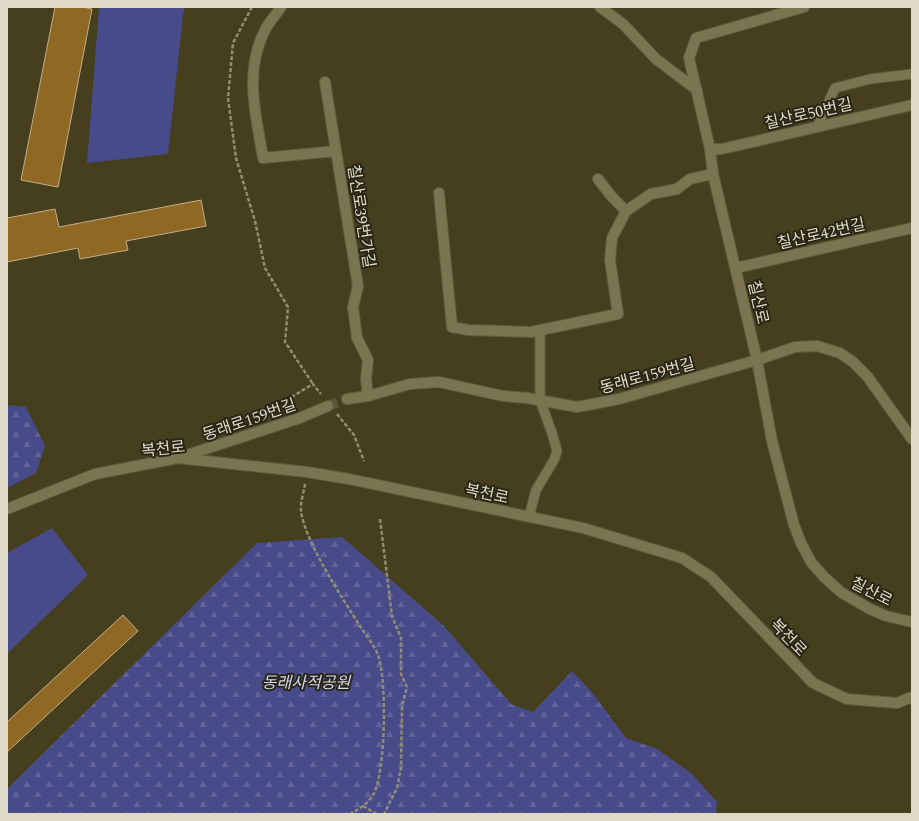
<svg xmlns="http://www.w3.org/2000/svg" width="919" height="821" font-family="Spectral,'Noto Sans KR',serif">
	<defs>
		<pattern id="forest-firs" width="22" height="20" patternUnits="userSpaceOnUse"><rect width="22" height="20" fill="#484b8a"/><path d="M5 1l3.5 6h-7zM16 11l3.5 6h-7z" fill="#626499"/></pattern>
	</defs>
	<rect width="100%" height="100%" fill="#463f1d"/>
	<!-- forest -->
	<g fill="url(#forest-firs)">
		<path d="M7,405L26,407L45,446L36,473L7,488Z"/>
		<path d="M342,537L444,626L511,704L533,712L572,671L591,691L626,738L657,749L691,773L717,802L716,814H7V789L257,543Z"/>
	</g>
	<!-- garden -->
	<g fill="#484b8a">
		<path d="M99,7H185L183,15L168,154L87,163Z"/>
		<path d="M52,528L88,575L7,654V553Z"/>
	</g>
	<!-- building -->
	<g fill="#8f6923" stroke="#c3ad8c">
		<path d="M55,7H82L92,9L58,187L21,180Z"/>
		<path d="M201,200L206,226L126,241L128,250L80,259L78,248L7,262V218L55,209L59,227Z"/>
		<path d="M123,615L138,631L7,752V722Z"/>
	</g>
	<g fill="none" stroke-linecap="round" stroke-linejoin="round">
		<!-- minor-tunnel -->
		<path stroke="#5d5636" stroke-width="10" stroke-dasharray="10 5" stroke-linecap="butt" d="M328,406L347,399"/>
		<!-- service casing -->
		<g stroke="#615c3e" stroke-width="11">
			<g id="service">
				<path d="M817,127L835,88L870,79L912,74"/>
				<path d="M529,517L536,490L554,460L557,451L552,433L540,400V330"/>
			</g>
		</g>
		<!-- minor casing -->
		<g stroke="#615c3e" stroke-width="12">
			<g id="minor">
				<path d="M281,7C276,15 268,23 264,32C244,73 256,115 263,158L336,151L358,286L353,307L357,338L368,360L366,379L368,396"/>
				<path d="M600,7L623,24L656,59L697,90"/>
				<path d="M804,7L696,38L689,58L710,149L713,174L757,360L772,441L794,525L801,543L811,562L824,577L842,593L870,609L886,616L912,622"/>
				<path d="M325,82L336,151"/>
				<path d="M710,149H722L912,105"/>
				<path d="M598,179L612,197L626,211"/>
				<path d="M439,193L452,327L468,330L531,332L618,314L610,260L612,238L626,211L651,194L677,189L690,179L713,174"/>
				<path d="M736,268L912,228"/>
				<path d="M347,399L368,396L410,384L439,382L503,396L527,398L577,407L619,399L757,360L795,347L817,346L840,353L853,362L867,376L912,439"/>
				<path d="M178,458L300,418L328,406"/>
			</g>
		</g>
		<!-- tertiary casing -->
		<g stroke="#615c3e" stroke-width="12">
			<path id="tertiary" d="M7,509L95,474L178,458L307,472L349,479L583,528L682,558L711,577L813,683L847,699L897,703L912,697"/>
		</g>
		<!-- path -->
		<g stroke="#928d72" stroke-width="2.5" stroke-dasharray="4 2" stroke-linecap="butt">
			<path d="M252,7L233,43L228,98L236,158L255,221L265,268L288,307L285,342L313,384"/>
			<path d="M295,407L290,398L313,384L321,394"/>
			<path d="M337,414L354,435L364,461"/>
			<path d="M305,484C304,492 300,503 301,511C305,542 343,599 360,626C366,635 374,645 378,655C387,678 386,774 373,795C368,804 359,809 350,814"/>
			<path d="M380,519L392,616L401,638V674L407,687L402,706L401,768L397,788L384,814"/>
			<path d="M363,806L377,814"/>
		</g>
		<!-- service -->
		<use href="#service" stroke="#7b7450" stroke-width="9"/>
		<!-- minor -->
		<use href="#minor" stroke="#7b7450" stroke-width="10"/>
		<!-- tertiary -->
		<use href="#tertiary" stroke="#7b7450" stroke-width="10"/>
	</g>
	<g text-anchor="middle" stroke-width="4" stroke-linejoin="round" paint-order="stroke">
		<!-- street labels -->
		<g font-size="16" fill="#dedac7" stroke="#292617">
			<text transform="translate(808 113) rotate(-13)" y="6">칠산로50번길</text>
			<text transform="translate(362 216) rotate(81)" y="6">칠산로39번가길</text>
			<text transform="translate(821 233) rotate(-13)" y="6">칠산로42번길</text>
			<text transform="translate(759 302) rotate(77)" y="6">칠산로</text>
			<text transform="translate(647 375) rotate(-15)" y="6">동래로159번길</text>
			<text transform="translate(249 419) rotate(-19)" y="6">동래로159번길</text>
			<text transform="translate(163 448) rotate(-6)" y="6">복천로</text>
			<text transform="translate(487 493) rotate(12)" y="6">복천로</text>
			<text transform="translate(872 591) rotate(27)" y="6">칠산로</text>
			<text transform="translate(789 637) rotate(46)" y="6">복천로</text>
		</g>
		<!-- park labels -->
		<g font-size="16" font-style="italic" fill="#d5d8ee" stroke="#292617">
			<text x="306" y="688">동래사적공원</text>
		</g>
	</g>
	<!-- border -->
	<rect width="919" height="821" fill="none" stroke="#dedac7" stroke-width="16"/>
</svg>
